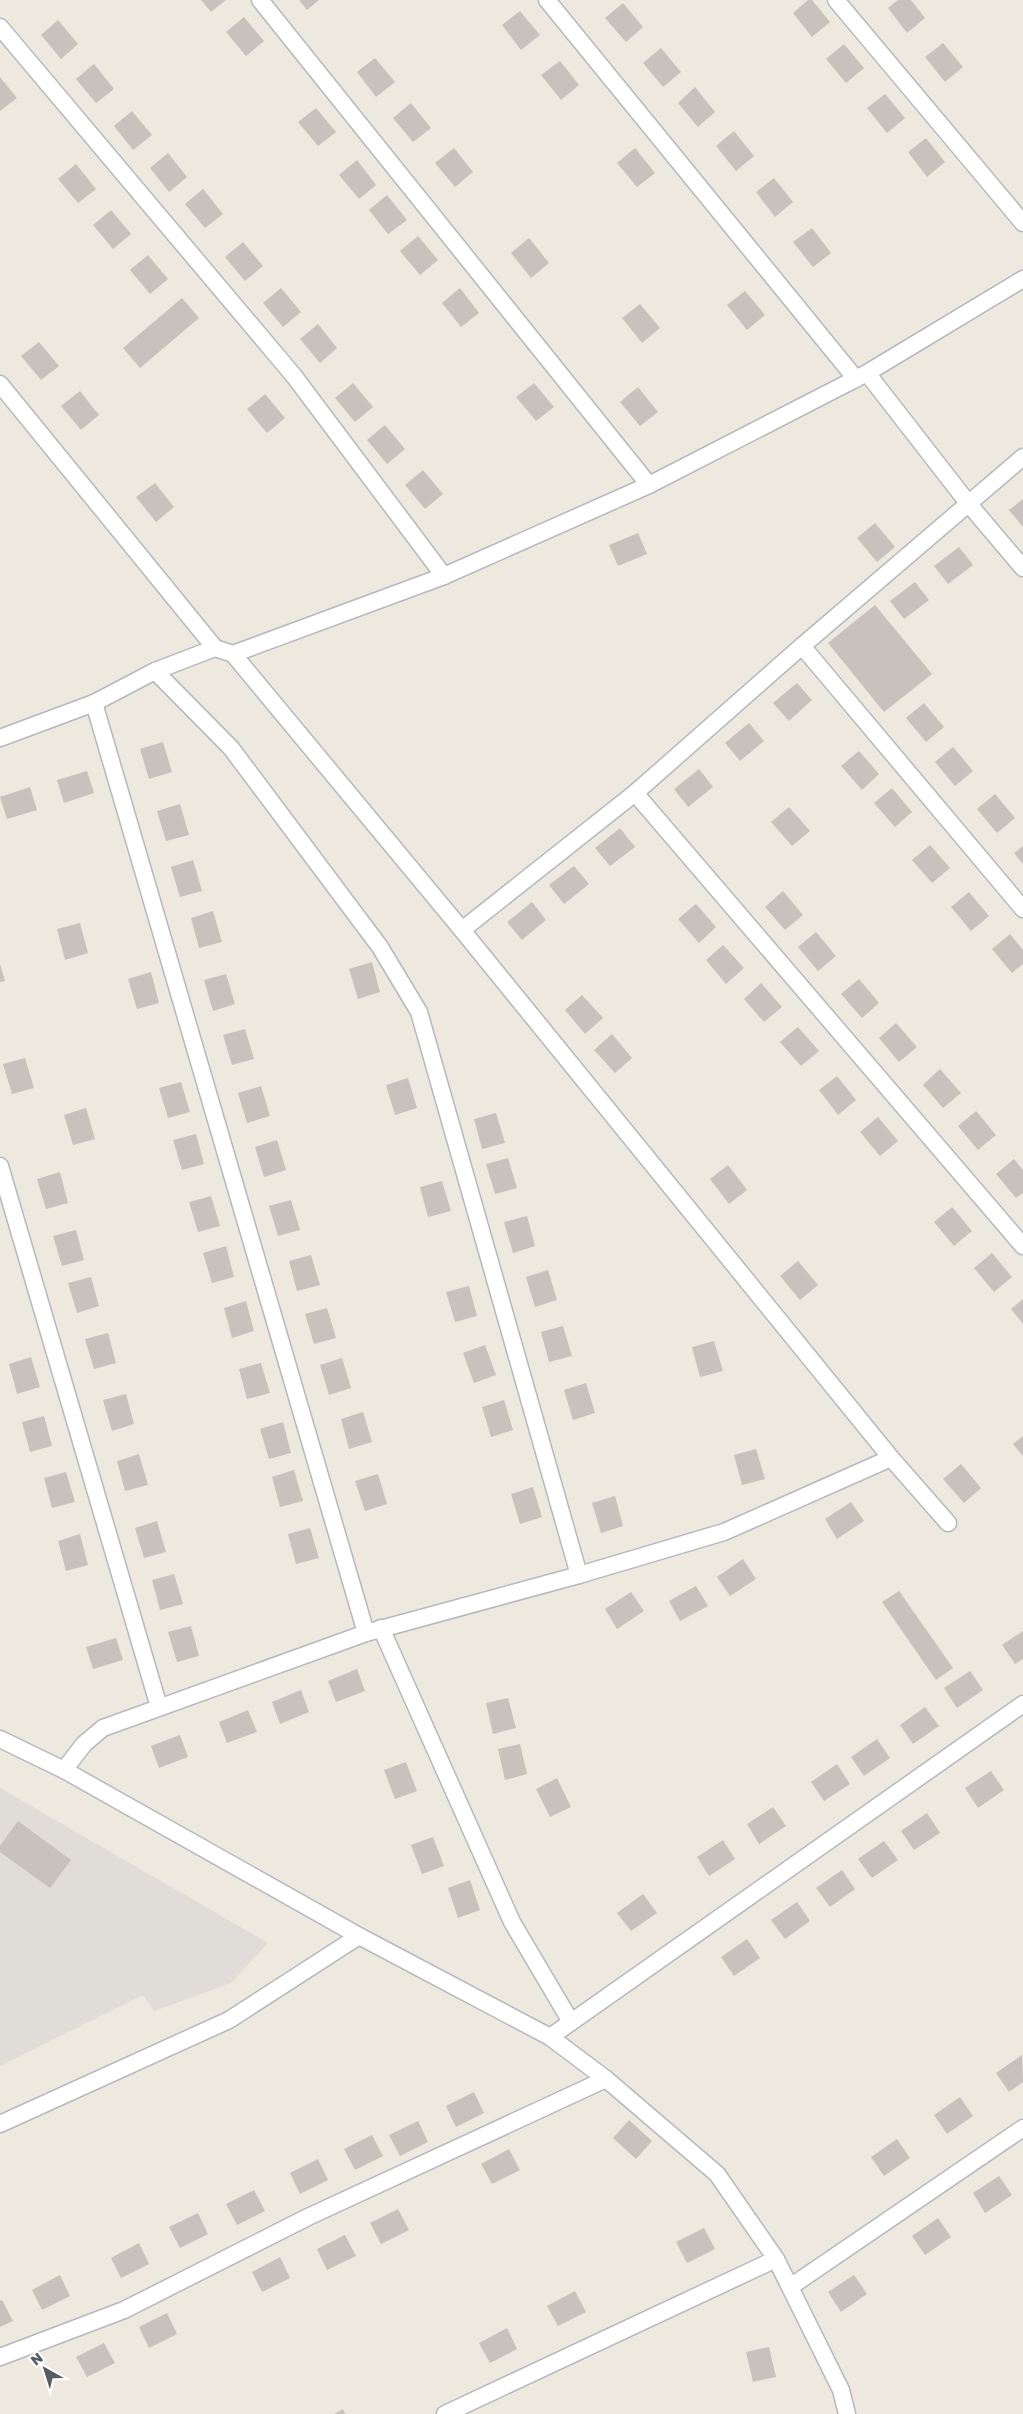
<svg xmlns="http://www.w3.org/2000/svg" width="1023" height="2414" font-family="'Golos Text',sans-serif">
	<rect width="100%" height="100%" fill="#ede9df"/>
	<!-- industrial -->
	<path fill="#e0dcd7" d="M0,1788L268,1943L231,1983L154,2011L143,1995L0,2066Z"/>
	<!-- building -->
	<g fill="#c7c3bc">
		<path d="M201,0H226L211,12Z"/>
		<path d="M299,0H319L307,10Z"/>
		<path d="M808,0H812L830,22L812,37L793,13Z"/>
		<path d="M898,0H911L925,18L907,33L888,8Z"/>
		<path d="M623,3L643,27L626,42L605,18Z"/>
		<path d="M520,11L540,35L521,50L502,25Z"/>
		<path d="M244,17L264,41L246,56L226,32Z"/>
		<path d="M58,20L78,44L61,59L41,35Z"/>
		<path d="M943,43L963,67L945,82L925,57Z"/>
		<path d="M844,44L864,68L846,83L826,59Z"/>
		<path d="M661,48L681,72L663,87L643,63Z"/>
		<path d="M375,58L395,82L376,97L357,72Z"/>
		<path d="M560,61L579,85L561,100L541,75Z"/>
		<path d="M94,64L114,89L96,103L76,79Z"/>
		<path d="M0,77L17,98L0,111Z"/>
		<path d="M695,87L715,112L698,127L678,103Z"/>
		<path d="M885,94L905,118L887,133L867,108Z"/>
		<path d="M411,103L431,128L413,142L393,118Z"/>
		<path d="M316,108L336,132L318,146L298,122Z"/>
		<path d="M132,111L152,135L133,150L114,126Z"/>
		<path d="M734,131L754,156L736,171L716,146Z"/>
		<path d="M926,138L945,162L927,177L908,152Z"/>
		<path d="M454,148L473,172L455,187L435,163Z"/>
		<path d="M635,148L655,173L637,187L617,163Z"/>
		<path d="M168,153L187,177L169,192L150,168Z"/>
		<path d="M357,160L376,185L359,199L339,175Z"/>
		<path d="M76,164L96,189L78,203L58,179Z"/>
		<path d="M774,178L793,202L775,217L756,192Z"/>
		<path d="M203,189L223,214L205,228L185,204Z"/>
		<path d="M387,195L407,220L388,234L369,210Z"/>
		<path d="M111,210L131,234L113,249L93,225Z"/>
		<path d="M812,228L831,253L813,267L793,242Z"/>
		<path d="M418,236L438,260L420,275L400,251Z"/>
		<path d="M529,238L549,263L531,278L511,253Z"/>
		<path d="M243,242L263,266L245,281L225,257Z"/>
		<path d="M148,255L168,279L150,294L130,270Z"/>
		<path d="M281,288L301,312L283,327L263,303Z"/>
		<path d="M460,288L479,313L461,327L442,303Z"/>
		<path d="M745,291L765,315L747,330L727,305Z"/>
		<path d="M182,298L199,318L140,368L123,348Z"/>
		<path d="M640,304L660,328L642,343L622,318Z"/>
		<path d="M318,324L337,348L320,363L300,339Z"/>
		<path d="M39,342L59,366L41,380L21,356Z"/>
		<path d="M353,383L373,407L355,422L335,398Z"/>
		<path d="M534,383L554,407L536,421L516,397Z"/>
		<path d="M638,387L658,412L640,426L620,402Z"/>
		<path d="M80,391L99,415L81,430L61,406Z"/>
		<path d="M265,394L285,418L267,433L247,409Z"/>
		<path d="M385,425L405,449L387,464L367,440Z"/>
		<path d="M423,470L443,494L425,509L405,485Z"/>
		<path d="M155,483L174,507L156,522L136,497Z"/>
		<path d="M1023,499V527L1009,510Z"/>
		<path d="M875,523L895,547L877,562L857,538Z"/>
		<path d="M638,533L647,554L618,566L609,545Z"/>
		<path d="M959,547L973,565L948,584L934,566Z"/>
		<path d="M915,582L929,600L904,619L890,601Z"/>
		<path d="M875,605L932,674L884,712L828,643Z"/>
		<path d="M797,683L812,700L789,721L773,703Z"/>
		<path d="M924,703L944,727L926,742L906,718Z"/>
		<path d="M749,723L764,741L740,761L725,743Z"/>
		<path d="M163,742L172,772L149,779L140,749Z"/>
		<path d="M953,747L973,771L955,786L935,762Z"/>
		<path d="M859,751L879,774L862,790L841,766Z"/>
		<path d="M699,769L713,787L688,807L674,789Z"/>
		<path d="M87,771L94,793L64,803L57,780Z"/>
		<path d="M30,787L37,810L7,819L0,797Z"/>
		<path d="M892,788L912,812L895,827L874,803Z"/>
		<path d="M995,794L1015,818L997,833L977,809Z"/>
		<path d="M180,804L189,835L166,841L157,811Z"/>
		<path d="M789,807L810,831L792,846L771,822Z"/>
		<path d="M620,828L635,847L610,866L595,848Z"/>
		<path d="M930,845L950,868L932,883L912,860Z"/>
		<path d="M1023,846V864L1014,853Z"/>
		<path d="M193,860L202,891L180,897L171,867Z"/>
		<path d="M574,866L589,884L564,904L549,885Z"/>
		<path d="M783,891L803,915L785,930L765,907Z"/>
		<path d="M969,892L989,916L971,931L951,907Z"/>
		<path d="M532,902L546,920L522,940L507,922Z"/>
		<path d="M696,904L716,927L699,943L678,919Z"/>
		<path d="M213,911L222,942L199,948L191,918Z"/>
		<path d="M80,923L88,953L65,960L57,929Z"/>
		<path d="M816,932L836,956L818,971L798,947Z"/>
		<path d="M1010,934L1023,950V964L1012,973L992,949Z"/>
		<path d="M723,945L744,968L726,984L706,960Z"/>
		<path d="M372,962L380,992L358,999L349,969Z"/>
		<path d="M0,964L5,981L0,982Z"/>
		<path d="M151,972L159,1003L137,1009L128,979Z"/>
		<path d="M226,974L235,1004L213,1011L204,980Z"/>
		<path d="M859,979L879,1003L862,1018L841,994Z"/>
		<path d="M761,983L782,1007L764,1022L744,999Z"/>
		<path d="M582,995L603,1018L585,1034L565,1010Z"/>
		<path d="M896,1023L917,1047L899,1062L879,1038Z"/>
		<path d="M798,1027L819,1051L801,1066L780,1042Z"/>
		<path d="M245,1029L254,1059L232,1065L223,1035Z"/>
		<path d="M612,1034L632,1058L615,1073L594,1050Z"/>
		<path d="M25,1058L34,1088L12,1094L3,1064Z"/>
		<path d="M940,1069L961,1093L943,1108L923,1085Z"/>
		<path d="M837,1076L856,1100L838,1115L819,1090Z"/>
		<path d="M408,1078L417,1108L395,1115L386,1085Z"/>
		<path d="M181,1082L190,1112L168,1118L159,1088Z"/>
		<path d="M261,1086L270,1116L247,1123L238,1093Z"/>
		<path d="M86,1108L95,1139L73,1145L64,1115Z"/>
		<path d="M976,1111L996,1135L978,1150L958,1126Z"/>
		<path d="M496,1113L505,1143L482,1149L474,1119Z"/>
		<path d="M878,1117L898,1141L880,1156L860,1132Z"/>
		<path d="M196,1134L204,1164L182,1170L173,1140Z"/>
		<path d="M277,1140L286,1170L264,1177L255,1147Z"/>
		<path d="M508,1158L517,1188L495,1194L486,1164Z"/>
		<path d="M1014,1159L1023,1170V1193L1016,1198L996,1174Z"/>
		<path d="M728,1165L747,1190L729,1204L710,1179Z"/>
		<path d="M60,1172L68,1203L46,1209L37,1179Z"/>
		<path d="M442,1181L451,1211L428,1217L420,1187Z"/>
		<path d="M211,1196L220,1226L198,1232L189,1202Z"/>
		<path d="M291,1200L300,1230L278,1236L269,1206Z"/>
		<path d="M952,1207L972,1231L954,1246L934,1222Z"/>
		<path d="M527,1216L535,1246L513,1253L504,1222Z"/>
		<path d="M76,1230L84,1260L62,1266L53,1236Z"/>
		<path d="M226,1246L234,1277L212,1283L203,1253Z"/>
		<path d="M992,1253L1012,1277L994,1292L974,1268Z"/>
		<path d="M311,1255L320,1285L297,1291L289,1261Z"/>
		<path d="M798,1261L818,1285L800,1300L780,1276Z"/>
		<path d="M548,1270L557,1300L535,1307L526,1277Z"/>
		<path d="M91,1277L99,1306L77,1313L68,1283Z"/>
		<path d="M469,1286L477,1316L455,1322L446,1292Z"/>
		<path d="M1023,1299V1324L1011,1309Z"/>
		<path d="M246,1301L254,1331L232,1338L224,1308Z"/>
		<path d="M327,1308L336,1338L314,1344L305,1314Z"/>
		<path d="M563,1326L572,1356L549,1362L541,1332Z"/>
		<path d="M108,1333L116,1363L94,1369L85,1339Z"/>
		<path d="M714,1341L723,1371L700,1377L692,1347Z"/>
		<path d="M485,1345L496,1375L474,1383L463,1353Z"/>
		<path d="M31,1357L40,1387L17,1394L9,1364Z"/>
		<path d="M342,1358L351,1388L329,1395L320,1365Z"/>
		<path d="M261,1363L270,1393L247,1399L239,1369Z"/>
		<path d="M586,1383L595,1413L573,1420L564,1390Z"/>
		<path d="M126,1394L134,1424L112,1431L103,1400Z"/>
		<path d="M504,1400L513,1430L491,1437L482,1407Z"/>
		<path d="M363,1412L372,1442L349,1449L341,1419Z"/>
		<path d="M44,1416L52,1446L30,1452L22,1422Z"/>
		<path d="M283,1422L291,1453L269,1459L260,1429Z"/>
		<path d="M1023,1436V1456L1013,1444Z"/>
		<path d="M756,1449L765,1479L742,1485L734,1455Z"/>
		<path d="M139,1454L148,1485L125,1491L117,1461Z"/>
		<path d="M961,1464L981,1488L964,1503L943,1479Z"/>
		<path d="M294,1470L303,1501L280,1507L272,1477Z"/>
		<path d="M66,1472L75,1502L52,1508L44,1478Z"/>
		<path d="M378,1474L387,1504L365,1511L355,1481Z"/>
		<path d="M533,1487L542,1517L520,1524L511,1494Z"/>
		<path d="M615,1496L623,1526L601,1533L592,1503Z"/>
		<path d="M851,1502L864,1521L837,1539L825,1519Z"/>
		<path d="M157,1521L166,1552L144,1558L135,1528Z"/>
		<path d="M310,1528L319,1558L296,1564L288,1534Z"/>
		<path d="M80,1534L88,1565L66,1571L58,1541Z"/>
		<path d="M743,1559L756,1579L730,1596L717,1577Z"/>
		<path d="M174,1574L183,1604L160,1610L152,1580Z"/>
		<path d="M696,1586L708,1606L680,1621L669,1601Z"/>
		<path d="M899,1591L953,1668L936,1680L882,1602Z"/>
		<path d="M631,1592L644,1611L617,1629L605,1609Z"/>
		<path d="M191,1626L199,1656L177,1662L168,1632Z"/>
		<path d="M1023,1631V1659L1015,1664L1002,1645Z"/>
		<path d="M116,1638L123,1660L93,1669L86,1647Z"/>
		<path d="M357,1669L365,1691L336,1702L328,1681Z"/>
		<path d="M970,1671L983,1690L957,1708L944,1688Z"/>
		<path d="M301,1690L309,1712L280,1724L272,1702Z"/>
		<path d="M508,1698L516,1728L493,1734L486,1703Z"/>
		<path d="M925,1707L939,1726L913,1744L900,1725Z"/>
		<path d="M248,1710L257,1732L227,1743L219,1722Z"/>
		<path d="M180,1735L188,1757L159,1768L151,1746Z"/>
		<path d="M877,1739L890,1758L864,1776L851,1757Z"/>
		<path d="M520,1744L527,1774L505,1780L498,1749Z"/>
		<path d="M406,1762L417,1791L395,1799L384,1770Z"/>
		<path d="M837,1764L850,1784L824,1801L811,1782Z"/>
		<path d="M991,1771L1004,1790L978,1808L965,1788Z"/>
		<path d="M557,1778L571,1807L550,1817L536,1789Z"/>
		<path d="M773,1807L786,1826L759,1844L747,1824Z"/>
		<path d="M927,1813L940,1833L914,1850L901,1831Z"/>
		<path d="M18,1821L71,1860L50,1888L0,1852V1846Z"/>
		<path d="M433,1837L444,1866L422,1874L411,1845Z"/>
		<path d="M723,1840L735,1859L709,1876L697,1857Z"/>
		<path d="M884,1841L898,1860L872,1878L858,1859Z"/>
		<path d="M842,1870L855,1889L830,1907L816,1888Z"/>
		<path d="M470,1880L480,1910L458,1918L448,1888Z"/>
		<path d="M643,1894L657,1913L631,1931L617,1913Z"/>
		<path d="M797,1902L810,1921L785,1939L771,1920Z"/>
		<path d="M747,1939L760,1958L734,1976L721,1957Z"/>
		<path d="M1022,2055L1023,2082L1009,2092L996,2073Z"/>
		<path d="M474,2092L484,2113L456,2127L446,2106Z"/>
		<path d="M960,2097L973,2116L947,2134L934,2115Z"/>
		<path d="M629,2120L652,2141L636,2159L613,2138Z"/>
		<path d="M418,2121L428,2142L400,2156L389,2135Z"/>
		<path d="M372,2135L383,2156L355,2170L344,2149Z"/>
		<path d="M897,2139L910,2158L884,2176L871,2157Z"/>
		<path d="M509,2149L520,2170L492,2184L481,2164Z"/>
		<path d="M318,2159L328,2180L300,2194L290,2173Z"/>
		<path d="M999,2176L1012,2195L985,2213L973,2193Z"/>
		<path d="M254,2190L265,2211L237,2225L226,2204Z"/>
		<path d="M398,2209L409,2230L381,2244L370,2223Z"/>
		<path d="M198,2213L208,2234L180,2248L169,2227Z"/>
		<path d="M938,2218L951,2237L925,2255L912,2236Z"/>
		<path d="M704,2228L715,2249L687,2263L676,2242Z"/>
		<path d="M345,2235L356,2256L327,2270L317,2249Z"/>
		<path d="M139,2243L149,2264L121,2278L111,2258Z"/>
		<path d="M280,2257L290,2278L262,2292L252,2272Z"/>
		<path d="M60,2275L70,2296L42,2310L32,2290Z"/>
		<path d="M854,2275L867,2294L841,2312L828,2292Z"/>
		<path d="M575,2291L586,2312L558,2326L547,2306Z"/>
		<path d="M2,2300L13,2321L0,2327V2301Z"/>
		<path d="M167,2313L177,2334L149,2348L139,2327Z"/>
		<path d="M507,2328L517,2349L490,2363L479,2343Z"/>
		<path d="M104,2343L115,2363L87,2377L76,2357Z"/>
		<path d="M769,2347L776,2377L753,2382L746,2352Z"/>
		<path d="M343,2409L345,2414H334Z"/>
	</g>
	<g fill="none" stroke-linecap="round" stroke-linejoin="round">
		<!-- street casing -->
		<g stroke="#b5b8bd" stroke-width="19">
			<g id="street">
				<path d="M260,0L649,485"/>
				<path d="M547,0L856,379"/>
				<path d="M836,0L1023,223"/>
				<path d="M0,27L294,376L444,576"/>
				<path d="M867,373L968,503L1023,568"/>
				<path d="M0,384L215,648L233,654L444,576L649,485L867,373L1023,279"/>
				<path d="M802,646L1023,909"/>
				<path d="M233,654L462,930L891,1458L948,1523"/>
				<path d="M155,671L231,748L380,947L419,1012L579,1575"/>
				<path d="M94,703L366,1633"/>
				<path d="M0,738L94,703L155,671L215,648"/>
				<path d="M635,793L1023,1246"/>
				<path d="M462,930L635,793L802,646L1023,457"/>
				<path d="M0,1166L159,1707"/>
				<path d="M381,1628L512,1922L571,2022"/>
				<path d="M0,1739L64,1770L359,1936L550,2037L606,2079L717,2174L776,2259L841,2390L847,2414"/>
				<path d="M64,1770L84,1744L103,1728L366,1633L579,1575L724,1532L891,1458"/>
				<path d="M550,2037L1023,1704"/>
				<path d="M0,2124L229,2020L359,1936"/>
				<path d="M790,2287L1023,2128"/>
				<path d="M0,2357L124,2310L308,2217L606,2079"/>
				<path d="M445,2414L776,2259"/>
			</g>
		</g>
		<!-- street -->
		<use href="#street" stroke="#fff" stroke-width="16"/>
	</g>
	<!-- north arrow -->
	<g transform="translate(45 2369) rotate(321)" stroke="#ffffff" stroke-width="4" paint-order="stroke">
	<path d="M0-4L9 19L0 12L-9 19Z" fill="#585d61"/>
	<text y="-8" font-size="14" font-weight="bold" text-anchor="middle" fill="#585d61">N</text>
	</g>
</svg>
